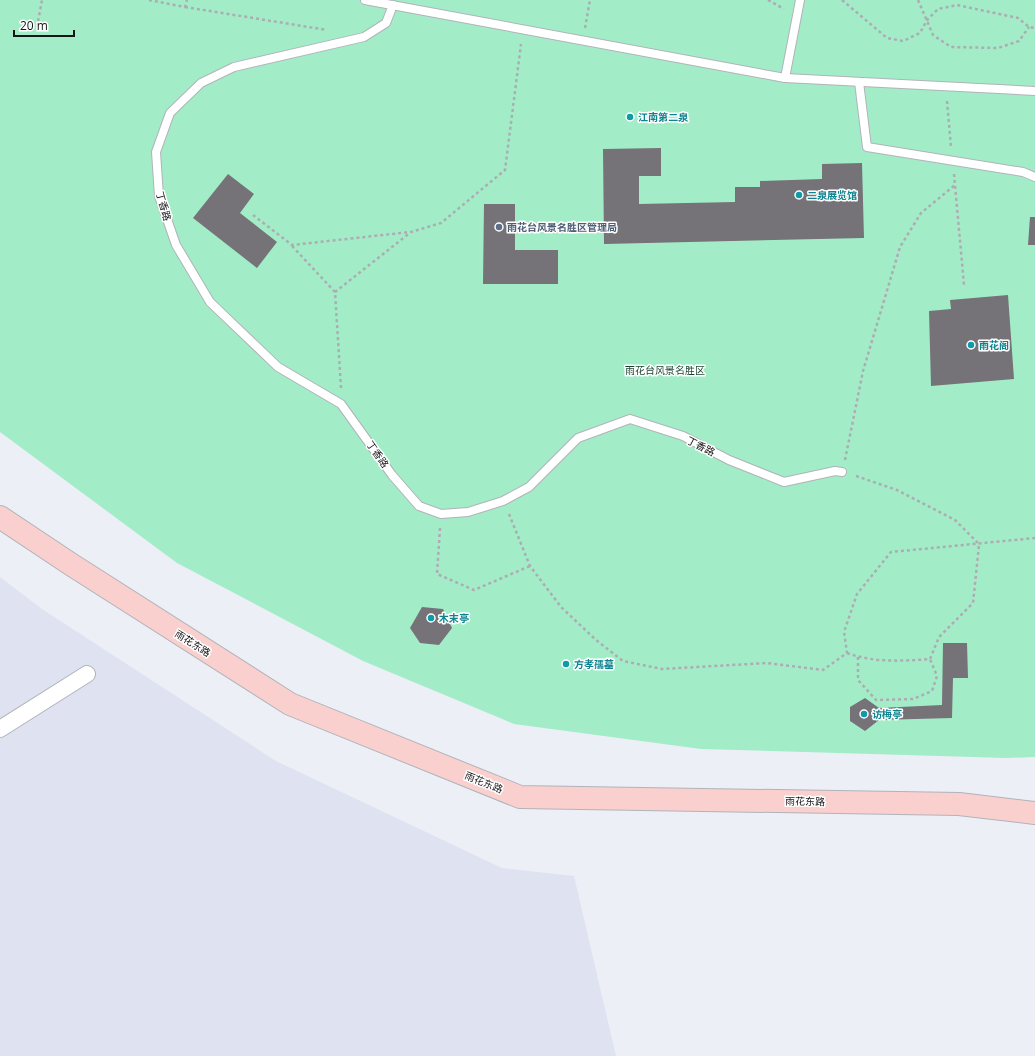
<svg xmlns="http://www.w3.org/2000/svg" width="1035" height="1056" font-family="'Open Sans','Noto Sans SC',sans-serif">
	<rect width="100%" height="100%" fill="#edeff6"/>
	<!-- built -->
	<path fill="#dfe3f1" d="M0,577L42,609L276,761L502,868L574,876L616,1056H0Z"/>
	<!-- green -->
	<path fill="#a2edc8" d="M0,0H1035V757L1006,758L701,749L514,724L363,661L177,563L0,432Z"/>
	<!-- building -->
	<g fill="#757278">
		<path d="M661,148V176H639V204L735,202V187H760V181L822,179V164L862,163L864,238L604,244L603,149Z"/>
		<path d="M228,174L254,194L240,213L277,242L257,268L193,218Z"/>
		<path d="M484,204H515V250H558V284H483Z"/>
		<path d="M1030,217H1035V245H1028Z"/>
		<path d="M1008,295L1014,379L931,386L929,311L951,309L950,300Z"/>
		<path d="M422,607L443,609L452,628L439,645L420,643L410,628Z"/>
		<path d="M943,643H967L968,678H953L952,718L879,720L865,731L850,721V707L865,698L879,708L942,705Z"/>
	</g>
	<g fill="none" stroke-linecap="round" stroke-linejoin="round">
		<!-- service casing -->
		<g stroke="#b1b3ba" stroke-width="10">
			<g id="service">
				<path d="M365,0L785,78L1035,91"/>
				<path d="M393,5L386,23L364,37L234,67L201,83L170,113L156,152L159,196L176,245L210,302L278,367L341,404L392,475L419,506L441,514L468,512L503,501L529,487L578,438L630,419L683,436L729,460L784,482L835,471L842,472"/>
				<path d="M785,78L800,0"/>
				<path d="M859,82L867,147L1023,172L1035,177"/>
			</g>
		</g>
		<!-- minor casing -->
		<g stroke="#b1b3ba" stroke-width="18">
			<path id="minor" d="M0,729L87,674"/>
		</g>
		<!-- secondary casing -->
		<g stroke="#b1b3ba" stroke-width="24">
			<path id="secondary" d="M0,517L72,565L290,704L520,797L959,804L1035,813"/>
		</g>
		<!-- path -->
		<g stroke="#acadb3" stroke-width="2.5" stroke-dasharray="3 3" stroke-linecap="butt">
			<path d="M149,0L185,7L187,0"/>
			<path d="M768,0L784,9"/>
			<path d="M842,0L887,38L903,41L920,33L927,20L938,9L957,5L1018,18L1029,27L1035,28"/>
			<path d="M918,0L933,35L951,47L998,48L1019,41L1029,27"/>
			<path d="M185,7L327,30"/>
			<path d="M37,27L42,0"/>
			<path d="M585,28L590,0"/>
			<path d="M947,101L951,147"/>
			<path d="M954,174L964,285"/>
			<path d="M253,215L292,245L410,232"/>
			<path d="M292,246L335,292"/>
			<path d="M341,388L335,292L411,232L441,223L505,170L521,44"/>
			<path d="M845,460L863,371L900,247L921,213L955,185"/>
			<path d="M856,476L897,490L955,520L979,544"/>
			<path d="M509,514L530,566L561,607L596,640L623,661L662,669L767,663L823,670L847,653L844,632L857,594L891,552L1035,538"/>
			<path d="M440,528L437,574L474,590L530,566"/>
			<path d="M847,653C874,663 903,661 930,659L939,637L973,603L979,545"/>
			<path d="M858,657V680L876,700L913,699L932,691L937,676L930,659"/>
		</g>
		<!-- service -->
		<use href="#service" stroke="#fff" stroke-width="8"/>
		<!-- minor -->
		<use href="#minor" stroke="#fff" stroke-width="16"/>
		<!-- secondary -->
		<use href="#secondary" stroke="#fad0ce" stroke-width="22"/>
	</g>
	<!-- markers -->
	<g fill="#0f9aa8" stroke="#fff" stroke-width="1.5">
		<circle cx="630" cy="117" r="4"/>
		<circle cx="799" cy="195" r="4"/>
		<circle cx="971" cy="345" r="4"/>
		<circle cx="431" cy="618" r="4"/>
		<circle cx="566" cy="664" r="4"/>
		<circle cx="864" cy="714" r="4"/>
	</g>
	<circle fill="#5c6f8a" stroke="#fff" stroke-width="1.5" cx="499" cy="227" r="4"/>
	<g text-anchor="middle" stroke-width="3" stroke-linejoin="round" paint-order="stroke">
		<!-- culture labels -->
		<g font-size="10" font-weight="bold" fill="#0d838f" stroke="#fff" text-anchor="start">
			<text x="638" y="121">江南第二泉</text>
			<text x="807" y="199">二泉展览馆</text>
			<text x="979" y="349">雨花阁</text>
			<text x="439" y="622">木末亭</text>
			<text x="574" y="668">方孝孺墓</text>
			<text x="872" y="718">访梅亭</text>
		</g>
		<!-- street labels -->
		<g font-size="10" fill="#161619" stroke="#fff">
			<text transform="translate(164 206) rotate(74)" y="4">丁香路</text>
			<text transform="translate(701 446) rotate(27)" y="4">丁香路</text>
			<text transform="translate(378 454) rotate(55)" y="4">丁香路</text>
			<text transform="translate(193 643) rotate(32)" y="4">雨花东路</text>
			<text transform="translate(484 782) rotate(22)" y="4">雨花东路</text>
			<text transform="translate(805 801) rotate(1)" y="4">雨花东路</text>
		</g>
		<!-- service labels -->
		<g font-size="10" font-weight="bold" fill="#4e5e75" stroke="#fff" text-anchor="start">
			<text x="507" y="231">雨花台风景名胜区管理局</text>
		</g>
		<!-- park labels -->
		<g font-size="10" fill="#1a3f2f" stroke="#fff">
			<text x="665" y="374">雨花台风景名胜区</text>
		</g>
	</g>
	<!-- scale -->
	<path d="M14 30v6h60v-6" fill="none" stroke="#161619" stroke-width="2"/>
	<text x="20" y="30" font-size="12" fill="#161619" stroke="#ffffff" stroke-width="3" paint-order="stroke">20 m</text>
</svg>
